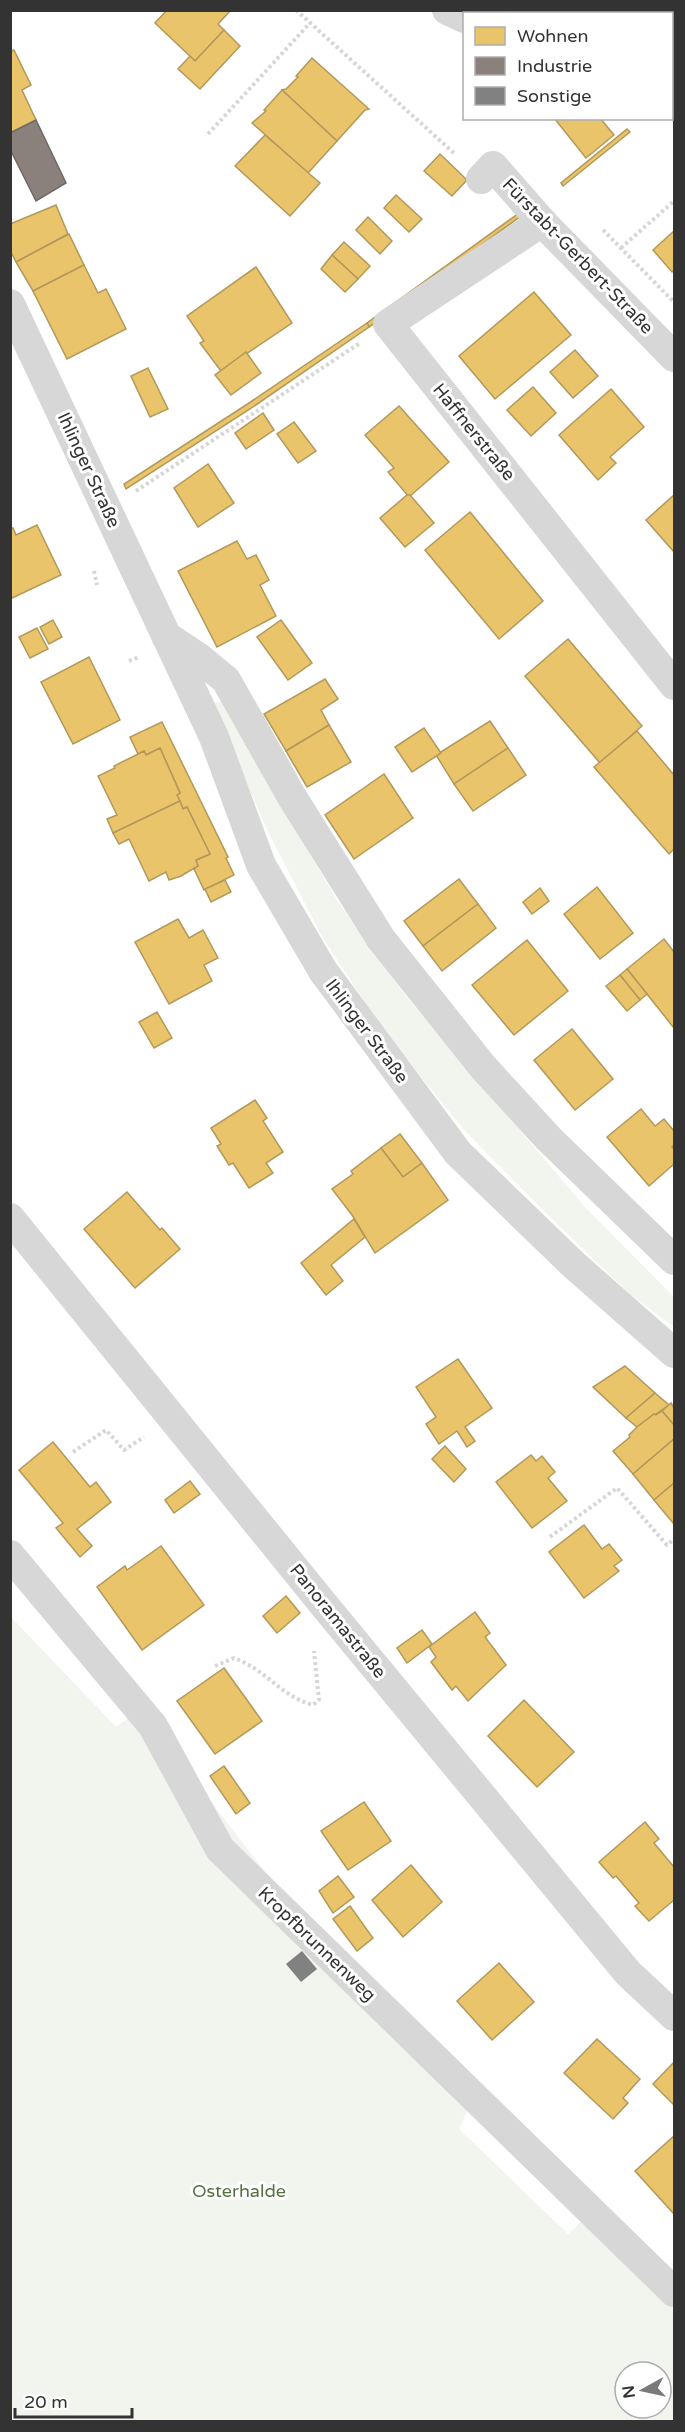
<svg xmlns="http://www.w3.org/2000/svg" width="685" height="2432" font-family="'Varela Round',sans-serif">
	<rect width="100%" height="100%" fill="#fff"/>
	<!-- green -->
	<g fill="#f1f5ed" fill-rule="evenodd">
		<path d="M221,701L338,902L406,996L584,1206L674,1297V1327L630,1294L553,1220L464,1130L383,1030L323,938L269,834L212,705Z"/>
		<path d="M10,1616L116,1727L140,1710L269,1877L469,2107L459,2129L568,2234L582,2221L674,2309V2421H11ZM625,2372H661V2408H625Z"/>
	</g>
	<!-- homes -->
	<g fill="#e9c46a" stroke="#b2985a" stroke-width="1.5">
		<path d="M167,10H231L218,24L224,30L195,61L155,23Z"/>
		<path d="M224,30L240,46L200,89L178,69L190,56L195,61Z"/>
		<path d="M14,50L31,85L22,90L36,120L10,133V52Z"/>
		<path d="M312,58L369,109L365,110L337,141L282,90L286,89L298,77L296,76Z"/>
		<path d="M282,90L337,141L308,173L252,123L266,111L264,110Z"/>
		<path d="M554,118H600L614,135L586,158Z"/>
		<path d="M627,129L630,132L563,186L561,183Z"/>
		<path d="M265,135L320,183L290,216L235,166Z"/>
		<path d="M440,154L467,180L452,196L424,171Z"/>
		<path d="M396,195L422,219L409,232L384,208Z"/>
		<path d="M56,205L68,234L16,262L10,250V224Z"/>
		<path d="M519,213L521,216L369,327L367,323Z"/>
		<path d="M368,217L392,241L380,254L356,230Z"/>
		<path d="M674,231V270L672,272L653,250Z"/>
		<path d="M69,234L84,265L33,291L16,262Z"/>
		<path d="M344,242L370,266L358,279L332,255Z"/>
		<path d="M332,255L358,279L345,292L321,269Z"/>
		<path d="M84,265L98,293L106,289L126,329L67,359L33,291Z"/>
		<path d="M256,267L292,323L221,371L200,343L204,341L187,316Z"/>
		<path d="M534,292L571,335L495,399L459,356Z"/>
		<path d="M367,323L369,327L250,409L126,489L124,484L246,405Z"/>
		<path d="M575,350L598,376L573,398L550,372Z"/>
		<path d="M246,352L261,373L231,395L215,375Z"/>
		<path d="M148,368L168,409L150,417L131,376Z"/>
		<path d="M533,387L556,413L531,436L507,410Z"/>
		<path d="M611,389L644,427L610,457L616,463L598,480L559,435Z"/>
		<path d="M399,406L449,462L409,497L388,472L394,468L365,435Z"/>
		<path d="M263,413L274,430L246,449L235,433Z"/>
		<path d="M294,422L316,451L298,463L277,434Z"/>
		<path d="M208,464L234,503L198,527L174,488Z"/>
		<path d="M407,495H410L434,523L405,547L380,518Z"/>
		<path d="M674,495V552L646,520Z"/>
		<path d="M470,512L543,601L499,639L425,550Z"/>
		<path d="M37,525L61,575L10,599V529L13,528L16,535Z"/>
		<path d="M237,541L247,559L256,555L269,580L260,585L276,616L217,647L178,571Z"/>
		<path d="M53,620L62,637L49,644L40,627Z"/>
		<path d="M281,620L312,663L288,680L257,637Z"/>
		<path d="M37,628L48,649L30,658L19,637Z"/>
		<path d="M568,639L642,726L600,763L525,676Z"/>
		<path d="M89,657L120,720L73,744L41,682Z"/>
		<path d="M325,679L338,699L321,710L329,725L286,751L264,714Z"/>
		<path d="M490,721L508,748L454,784L436,755Z"/>
		<path d="M162,722L228,857L226,858L234,875L204,890L194,869L198,866L196,860L210,854L187,807L183,809L177,795L180,793L160,748L146,755L144,751L138,754L130,737Z"/>
		<path d="M329,725L351,762L307,787L286,751Z"/>
		<path d="M424,728L441,753L412,772L395,747Z"/>
		<path d="M637,731L674,775V849L669,854L594,767Z"/>
		<path d="M160,748L180,793L177,795L180,801L113,833L107,819L117,815L98,776L115,768L114,766L144,751L146,755Z"/>
		<path d="M508,748L526,775L473,811L454,784Z"/>
		<path d="M384,774L413,818L354,859L325,815Z"/>
		<path d="M180,801L183,809L187,807L210,854L196,860L198,866L181,876L169,880L166,872L149,881L129,839L119,844L113,833Z"/>
		<path d="M459,879L478,904L423,946L404,921Z"/>
		<path d="M225,880L231,892L211,902L205,889Z"/>
		<path d="M597,887L633,933L600,959L564,914Z"/>
		<path d="M540,888L549,901L532,914L523,902Z"/>
		<path d="M478,904L496,928L442,971L423,946Z"/>
		<path d="M178,919L189,938L203,930L218,958L204,965L212,981L169,1004L135,942Z"/>
		<path d="M664,939L674,952V1028L627,969Z"/>
		<path d="M527,940L568,991L514,1035L472,985Z"/>
		<path d="M627,969L647,994L640,1000L620,975Z"/>
		<path d="M620,975L640,1000L627,1011L606,986Z"/>
		<path d="M157,1012L172,1038L154,1048L139,1022Z"/>
		<path d="M572,1029L613,1079L575,1110L534,1060Z"/>
		<path d="M255,1100L267,1118L263,1121L283,1152L266,1163L273,1173L249,1188L233,1163L229,1165L217,1146L221,1144L211,1128Z"/>
		<path d="M641,1109L655,1126L664,1119L674,1131V1145L672,1147L674,1149V1164L649,1186L607,1137Z"/>
		<path d="M400,1134L422,1163L403,1177L381,1148Z"/>
		<path d="M381,1148L403,1177L422,1163L448,1200L375,1253L352,1215L332,1189L353,1174L351,1171Z"/>
		<path d="M127,1192L160,1230L162,1228L180,1249L135,1288L84,1229Z"/>
		<path d="M354,1219L365,1237L331,1265L343,1281L326,1295L301,1263Z"/>
		<path d="M458,1359L492,1408L465,1427L475,1441L467,1447L457,1431L439,1444L426,1424L436,1417L416,1387Z"/>
		<path d="M625,1366L655,1393L626,1418L593,1387Z"/>
		<path d="M655,1393L669,1405L637,1427L626,1418Z"/>
		<path d="M671,1403L674,1408V1425L662,1411Z"/>
		<path d="M662,1411L674,1425V1439L633,1474L613,1451L630,1437L629,1435L637,1427L654,1414L656,1415Z"/>
		<path d="M674,1439V1483L654,1500L633,1474Z"/>
		<path d="M53,1442L90,1487L96,1482L111,1502L77,1529L92,1546L80,1557L56,1528L63,1523L19,1470Z"/>
		<path d="M445,1446L466,1469L454,1482L432,1459Z"/>
		<path d="M531,1455L536,1461L542,1456L555,1472L548,1478L567,1501L532,1528L496,1482Z"/>
		<path d="M190,1481L200,1494L174,1513L165,1500Z"/>
		<path d="M674,1483V1522L673,1523L654,1500Z"/>
		<path d="M584,1525L602,1549L609,1544L622,1560L614,1566L619,1571L584,1598L549,1552Z"/>
		<path d="M161,1546L204,1605L142,1650L97,1587L125,1566L127,1570Z"/>
		<path d="M286,1596L300,1613L277,1633L263,1616Z"/>
		<path d="M475,1612L490,1633L485,1637L506,1665L468,1701L456,1686L452,1690L431,1662L436,1657L429,1647Z"/>
		<path d="M422,1630L432,1644L407,1663L397,1648Z"/>
		<path d="M224,1668L262,1721L215,1754L177,1701Z"/>
		<path d="M524,1700L574,1752L537,1787L488,1736Z"/>
		<path d="M224,1766L250,1803L236,1814L210,1776Z"/>
		<path d="M364,1802L391,1841L348,1870L321,1831Z"/>
		<path d="M645,1822L659,1839L654,1843L674,1867V1900L649,1921L635,1906L639,1903L616,1876L613,1878L599,1862Z"/>
		<path d="M411,1865L442,1902L403,1937L372,1900Z"/>
		<path d="M338,1876L354,1897L333,1913L319,1891Z"/>
		<path d="M350,1906L373,1938L357,1951L333,1919Z"/>
		<path d="M499,1963L534,2002L492,2040L457,2001Z"/>
		<path d="M597,2039L640,2079L623,2098L628,2103L613,2119L564,2073Z"/>
		<path d="M674,2062V2105L653,2084Z"/>
		<path d="M674,2136V2214L635,2171Z"/>
	</g>
	<!-- industry -->
	<path fill="#8a817c" stroke="#706a66" stroke-width="1.5" d="M36,120L66,183L36,201L10,149V133Z"/>
	<!-- building -->
	<path fill="#818181" d="M302,1951L317,1969L301,1982L286,1964Z"/>
	<g fill="none" stroke-linecap="round" stroke-linejoin="round">
		<!-- path -->
		<g stroke="#d6d6d6" stroke-width="4" stroke-dasharray="3 3" stroke-linecap="butt">
			<path d="M296,10L456,155"/>
			<path d="M208,134L310,23"/>
			<path d="M603,230L674,302"/>
			<path d="M621,248L674,201"/>
			<path d="M136,491L360,343"/>
			<path d="M94,571L97,585"/>
			<path d="M129,661L139,657"/>
			<path d="M73,1452L106,1430L124,1450L144,1437"/>
			<path d="M550,1537L617,1488L667,1545L674,1539"/>
			<path d="M215,1666L234,1658C267,1670 280,1696 313,1705L319,1700L314,1651"/>
		</g>
		<!-- street -->
		<g stroke="#d7d7d7" stroke-width="30">
			<path d="M447,10L464,18"/>
			<path d="M672,44H674"/>
			<path d="M481,179L493,166L542,222L674,357"/>
			<path d="M542,222L388,324L674,685"/>
			<path d="M10,304L214,737L261,865L323,971L458,1153L574,1265L674,1353"/>
			<path d="M166,636L198,657L226,680L292,797L381,939L483,1067L548,1138L674,1260"/>
			<path d="M10,1218L324,1605L628,1973L674,2016"/>
			<path d="M10,1555L153,1726L220,1849L674,2292"/>
		</g>
	</g>
	<g text-anchor="middle" stroke-width="6" stroke-linejoin="round" paint-order="stroke">
		<!-- street labels -->
		<g font-size="18" fill="#333" stroke="#fff">
			<text transform="translate(578 256) rotate(46)" y="6">Fürstabt-Gerbert-Straße</text>
			<text transform="translate(474 432) rotate(51)" y="6">Haffnerstraße</text>
			<text transform="translate(89 470) rotate(65)" y="6">Ihlinger Straße</text>
			<text transform="translate(367 1031) rotate(53)" y="6">Ihlinger Straße</text>
			<text transform="translate(338 1621) rotate(51)" y="6">Panoramastraße</text>
			<text transform="translate(317 1944) rotate(44)" y="6">Kropfbrunnenweg</text>
		</g>
		<!-- park labels -->
		<g font-size="18" fill="#56703f" stroke="#fff">
			<text x="239" y="2197">Osterhalde</text>
		</g>
	</g>
	<!-- border -->
	<rect width="685" height="2432" fill="none" stroke="#333333" stroke-width="24"/>
	<!-- legend -->
	<rect x="463" y="12" width="210" height="108" fill="#ffffff" stroke="#adadad" stroke-width="1.5"/>
	<rect x="475" y="27" width="30" height="18" fill="#e9c46a" stroke="#adadad" stroke-width="1.5"/>
	<text x="517" y="42" font-size="18" fill="#333333">Wohnen</text>
	<rect x="475" y="57" width="30" height="18" fill="#8a817c" stroke="#adadad" stroke-width="1.5"/>
	<text x="517" y="72" font-size="18" fill="#333333">Industrie</text>
	<rect x="475" y="87" width="30" height="18" fill="#818181" stroke="#adadad" stroke-width="1.5"/>
	<text x="517" y="102" font-size="18" fill="#333333">Sonstige</text>
	<!-- north arrow -->
	<g transform="translate(643 2390) rotate(262)"><circle r="28" fill="#ffffff" stroke="#adadad" stroke-width="1.5"/>
	<path d="M0-4.5L10 22L0 15L-10 22Z" fill="#7a7a7a"/>
	<text y="-9" font-size="16" font-weight="bold" text-anchor="middle" fill="#333333">N</text>
	</g>
	<!-- scale -->
	<path d="M15 2408v9h117v-9" fill="none" stroke="#333333" stroke-width="3"/>
	<text x="24" y="2408" font-size="18" fill="#333333" stroke="#ffffff" stroke-width="4.5" paint-order="stroke">20 m</text>
</svg>
